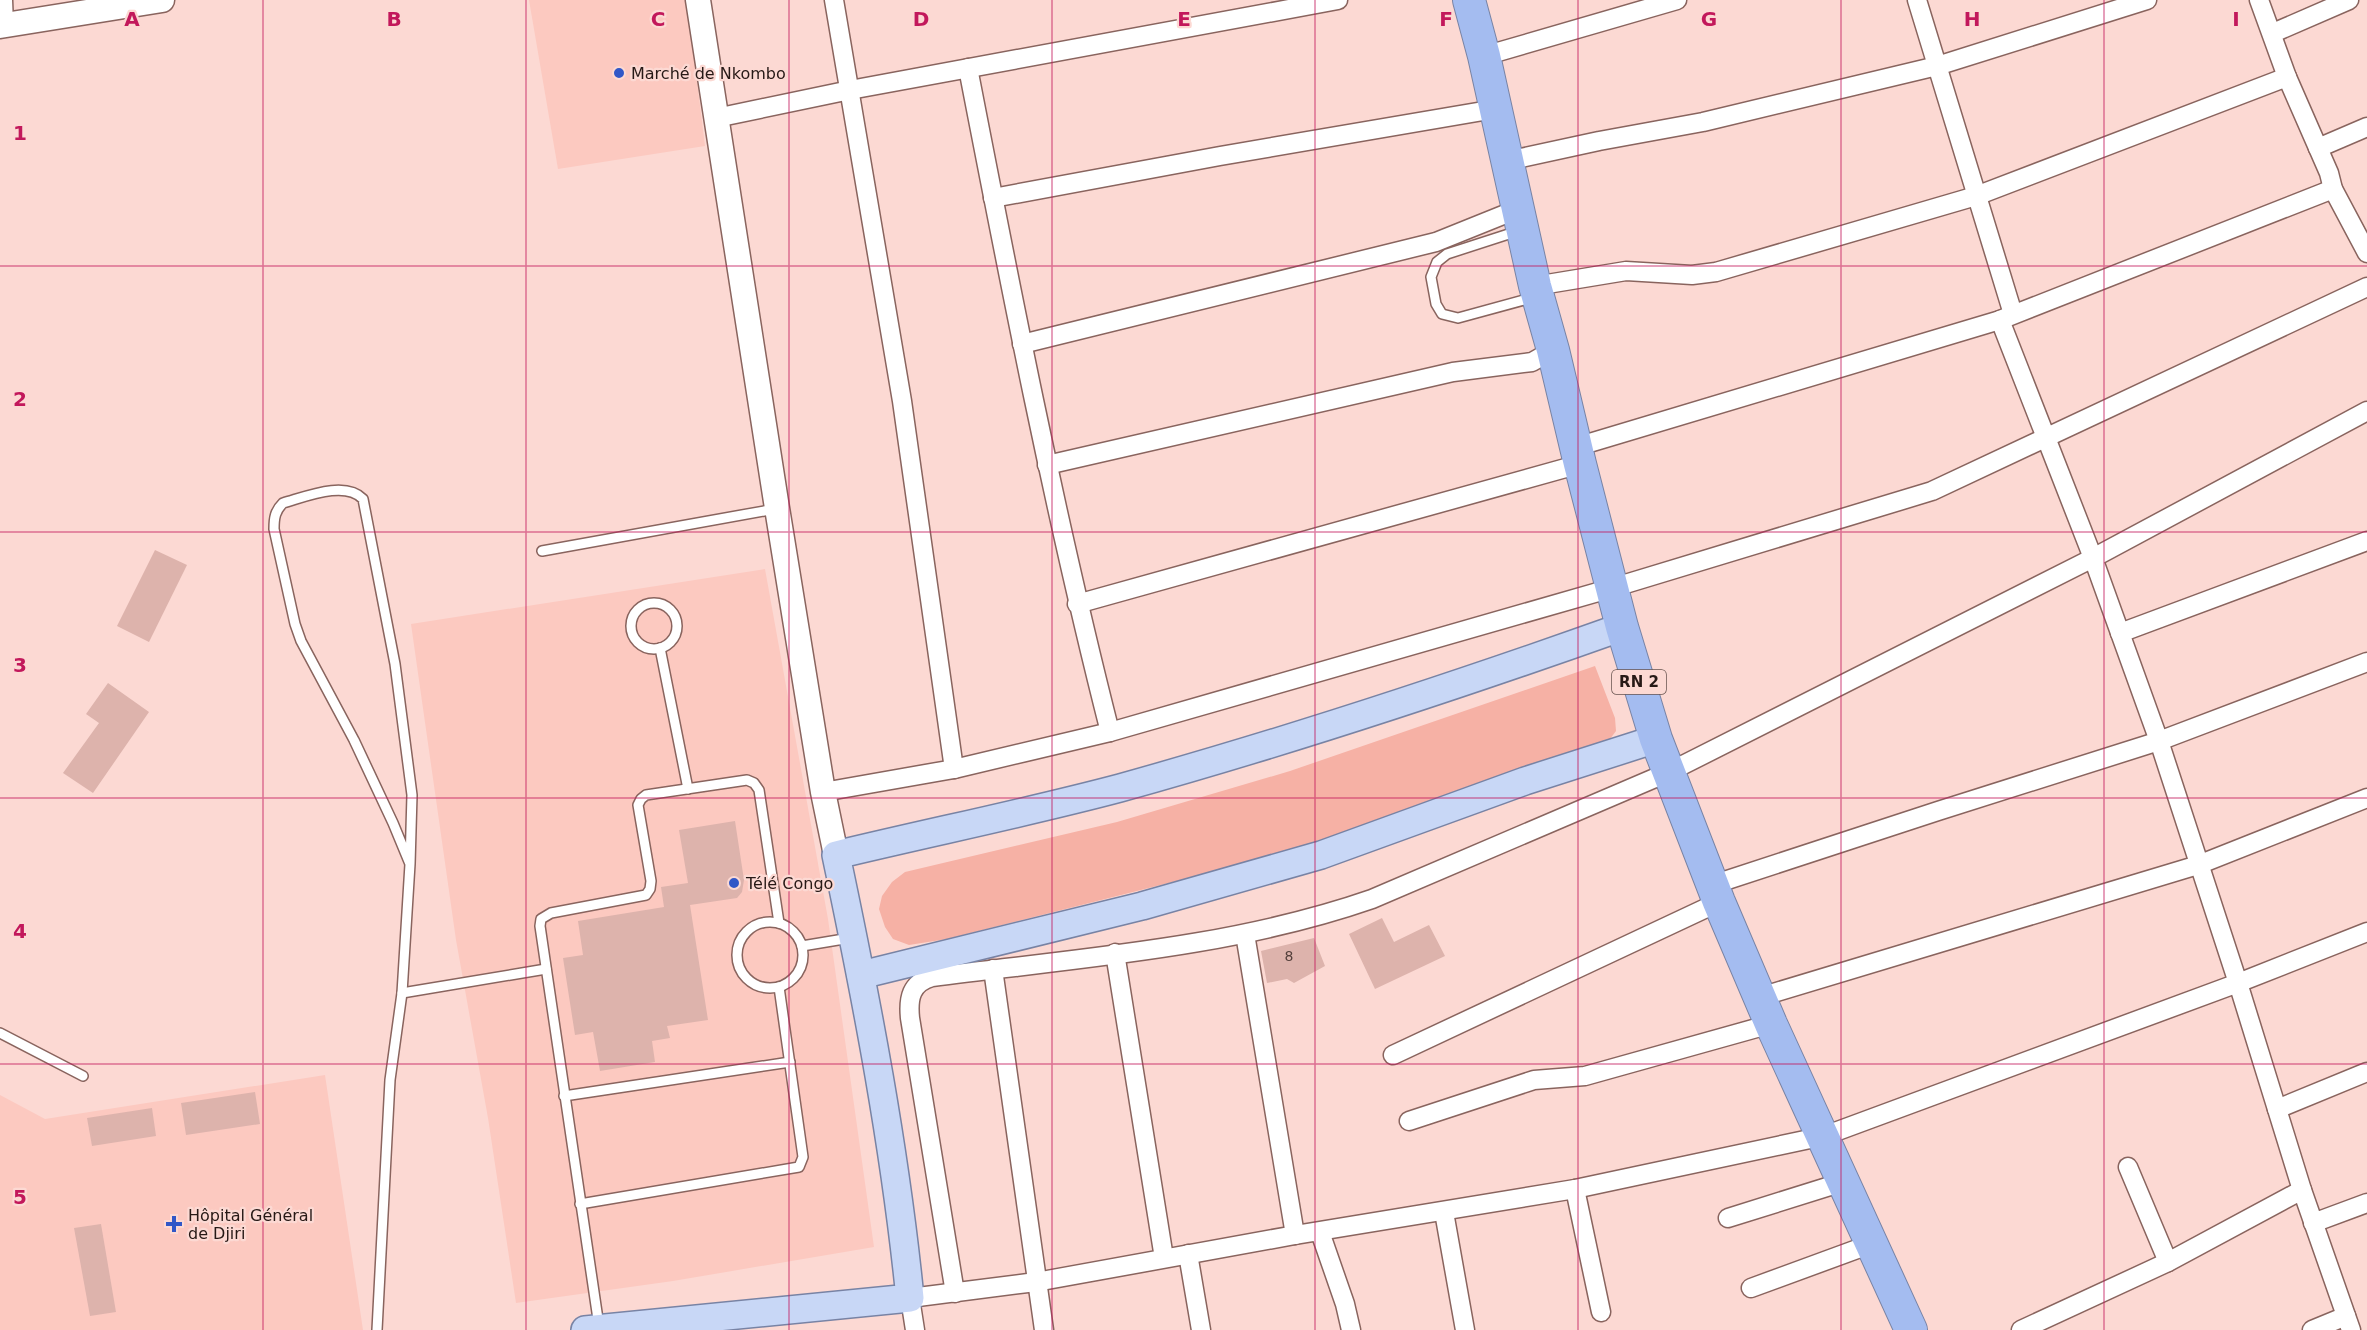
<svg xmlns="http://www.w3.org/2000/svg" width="2367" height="1330" font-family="'DejaVu Sans',sans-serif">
	<rect width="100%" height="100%" fill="#fcd9d3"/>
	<!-- built -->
	<g fill="#fcc9c0">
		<path d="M529,0H687L705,146L558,169Z"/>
		<path d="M765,569L828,919L874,1247L673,1281L516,1303L488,1118L456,940L411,624Z"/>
		<path d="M325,1075L363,1330H0V1095L45,1119Z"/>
	</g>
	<!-- green -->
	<path fill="#f6b1a5" d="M1595,666L1615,718L1616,731L1610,739L1571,754L1326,840L1224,869L947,939L909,945L893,939L885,927L879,909L882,896L892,882L905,872L1117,822L1290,771Z"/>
	<!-- building -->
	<g fill="#ddb3ac">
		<path d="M155,550L187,565L149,642L117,626Z"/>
		<path d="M108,683L149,712L93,793L63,773L99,723L86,714Z"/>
		<path d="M735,821L744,880L742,892L737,898L690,905L708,1020L667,1026L670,1038L652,1041L655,1062L600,1071L593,1032L575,1035L563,958L583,955L578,921L664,907L661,887L688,883L679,830Z"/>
		<path d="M1382,918L1394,942L1429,925L1445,956L1375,989L1349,934Z"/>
		<path d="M1314,938L1325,966L1294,983L1287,979L1267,983L1261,951Z"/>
		<path d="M255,1092L260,1124L186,1135L181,1103Z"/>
		<path d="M152,1108L156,1136L92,1146L87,1118Z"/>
		<path d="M101,1224L116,1312L90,1316L74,1228Z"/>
	</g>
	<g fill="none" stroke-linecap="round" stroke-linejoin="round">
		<!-- lane casing -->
		<g stroke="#89645e" stroke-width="12">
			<g id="lane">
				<path d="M1518,231L1447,254L1437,262L1431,277L1436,304L1442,314L1458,318L1535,297"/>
				<path d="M542,551L775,509"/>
				<circle cx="654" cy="626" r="23"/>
				<path d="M660,648L688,789"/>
				<circle cx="770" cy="955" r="33"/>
				<path d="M802,946L850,938"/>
				<path d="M402,993L546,969"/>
				<path d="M0,1033L83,1076"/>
				<path d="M564,1096L790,1062"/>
				<path d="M580,1204L799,1167L803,1157L779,987"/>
				<path d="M599,1326L540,926L541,919L551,913L646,895L650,889L651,881L638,805L641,799L646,795L747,780L754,783L759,790L779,923"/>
				<path d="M377,1330L390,1080L402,993L410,864L393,823L354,740L301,641L295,624L274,529C274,518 275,511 283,503C305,497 345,480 363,499L395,664L412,795L410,864"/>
			</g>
		</g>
		<!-- street casing -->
		<g stroke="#89645e" stroke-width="21">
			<g id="street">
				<path d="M3,0L4,25"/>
				<path d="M834,0L902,401L954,769"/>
				<path d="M1917,0L2013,314"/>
				<path d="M2259,0L2287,77L2329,173L2333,189L2367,253"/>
				<path d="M2273,33L2349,0"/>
				<path d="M1484,56L1677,0"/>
				<path d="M968,68C1011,290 1054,512 1110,732"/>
				<path d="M716,118L850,90L1338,0"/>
				<path d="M2318,148L2367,127"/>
				<path d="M1507,161L1599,141L1703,122L1937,66L2147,0"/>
				<path d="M993,198L1220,156L1495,109"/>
				<path d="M1535,286L1626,271L1692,275L1716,272L1976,196L2287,77"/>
				<path d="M2000,320L2093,558L2159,741L2238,983L2302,1190L2351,1330"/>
				<path d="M1022,344L1436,242L1518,209"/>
				<path d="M1576,447L2000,320L2333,189"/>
				<path d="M1047,465L1453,372L1532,362L1553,350"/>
				<path d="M1077,604L1580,464"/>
				<path d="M2120,633L2367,541"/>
				<path d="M823,792L954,769L1110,732L1612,588L1932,491L2367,287"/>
				<path d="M1712,885L1938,811L2159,741L2367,662"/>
				<path d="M1245,934L1295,1235"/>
				<path d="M1115,953L1164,1258"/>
				<path d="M993,969L1044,1330"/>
				<path d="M1760,997L2198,865L2367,798"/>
				<path d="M1393,1055L1719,902"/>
				<path d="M2277,1109L2367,1072"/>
				<path d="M1409,1121L1534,1080L1585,1076L1771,1024"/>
				<path d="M2128,1167L2168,1262"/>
				<path d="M1575,1189L1601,1312"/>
				<path d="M1444,1212L1465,1330"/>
				<path d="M1728,1218L1843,1182"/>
				<path d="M2313,1223L2367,1203"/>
				<path d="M1320,1232L1345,1304L1351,1330"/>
				<path d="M1188,1254L1201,1330"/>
				<path d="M1751,1288L1871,1244"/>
				<path d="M955,1293L910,1018C908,998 911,983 932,977C1079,958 1231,948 1372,899L1669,772L2093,558L2367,411"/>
				<path d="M915,1330L910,1298L1036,1282L1295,1235L1575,1189L1824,1136L2238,983L2367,932"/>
				<path d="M2021,1330L2168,1262L2302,1190"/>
				<path d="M2312,1330L2346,1316"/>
			</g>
		</g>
		<!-- secondary casing -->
		<g stroke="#89645e" stroke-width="27">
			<g id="secondary">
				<path d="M698,0L777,508L823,792L836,855"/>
				<path d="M0,26L162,0"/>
			</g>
		</g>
		<!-- primary casing -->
		<g stroke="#7883a4" stroke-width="30">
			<g id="primary">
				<path d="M861,975L1142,906L1321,855L1525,781L1656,739"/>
				<path d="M585,1330L910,1298C895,1148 867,1002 836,855C931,832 1026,813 1120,788C1289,741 1456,686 1622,627"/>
			</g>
		</g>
		<!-- highway casing -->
		<g stroke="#7883a4" stroke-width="34">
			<path id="highway" d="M1469,0L1484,56L1535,286L1553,350L1580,464L1622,627L1656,739L1719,902L1771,1024L1911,1330"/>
		</g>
		<!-- lane -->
		<use href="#lane" stroke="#fff" stroke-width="9"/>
		<!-- street -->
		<use href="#street" stroke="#fff" stroke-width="18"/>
		<!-- secondary -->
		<use href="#secondary" stroke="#fff" stroke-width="24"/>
		<!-- primary -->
		<use href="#primary" stroke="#c8d7f6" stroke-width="27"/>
		<!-- highway -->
		<use href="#highway" stroke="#a4bcf0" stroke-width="32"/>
	</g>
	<!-- grid -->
	<path fill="none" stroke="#c2185b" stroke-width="1.5" stroke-opacity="0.55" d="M263,0V1330M526,0V1330M789,0V1330M1052,0V1330M1315,0V1330M1578,0V1330M1841,0V1330M2104,0V1330M0,266H2367M0,532H2367M0,798H2367M0,1064H2367"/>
	<!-- markers -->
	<g fill="#3157c7" stroke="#fcd9d3" stroke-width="2">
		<circle cx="619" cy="73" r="6"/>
		<circle cx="734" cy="883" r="6"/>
		<path d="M171 1215h6v6h6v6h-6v6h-6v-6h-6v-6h6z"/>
	</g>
	<g text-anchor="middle" stroke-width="4.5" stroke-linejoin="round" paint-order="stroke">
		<!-- number labels -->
		<g font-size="14" fill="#54403c">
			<text x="1289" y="961">8</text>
		</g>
		<!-- shield labels -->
		<rect fill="#fcd9d3" stroke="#67534f" stroke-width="1.5" x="1612" y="670" width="54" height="24" rx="4.5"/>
		<g font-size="15" font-weight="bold" fill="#271916">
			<text x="1639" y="687">RN 2</text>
		</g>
		<!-- poi labels -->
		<g font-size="16" fill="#271916" stroke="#fcd9d3" text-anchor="start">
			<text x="631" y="79">Marché de Nkombo</text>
			<text x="746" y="889">Télé Congo</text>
			<text x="188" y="1221">Hôpital Général<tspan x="188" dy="18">de Djiri</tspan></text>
		</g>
	</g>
	<g font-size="20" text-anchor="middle" font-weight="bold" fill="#c2185b" stroke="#fcd9d3" stroke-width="4.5" stroke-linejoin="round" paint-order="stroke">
		<text x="132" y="26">A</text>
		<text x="394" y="26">B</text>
		<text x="658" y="26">C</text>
		<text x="921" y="26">D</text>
		<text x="1184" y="26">E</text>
		<text x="1446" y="26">F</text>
		<text x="1709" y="26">G</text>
		<text x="1972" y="26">H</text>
		<text x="2236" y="26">I</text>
		<text x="20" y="140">1</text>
		<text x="20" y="406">2</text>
		<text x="20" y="672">3</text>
		<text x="20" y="938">4</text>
		<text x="20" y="1204">5</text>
	</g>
</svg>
